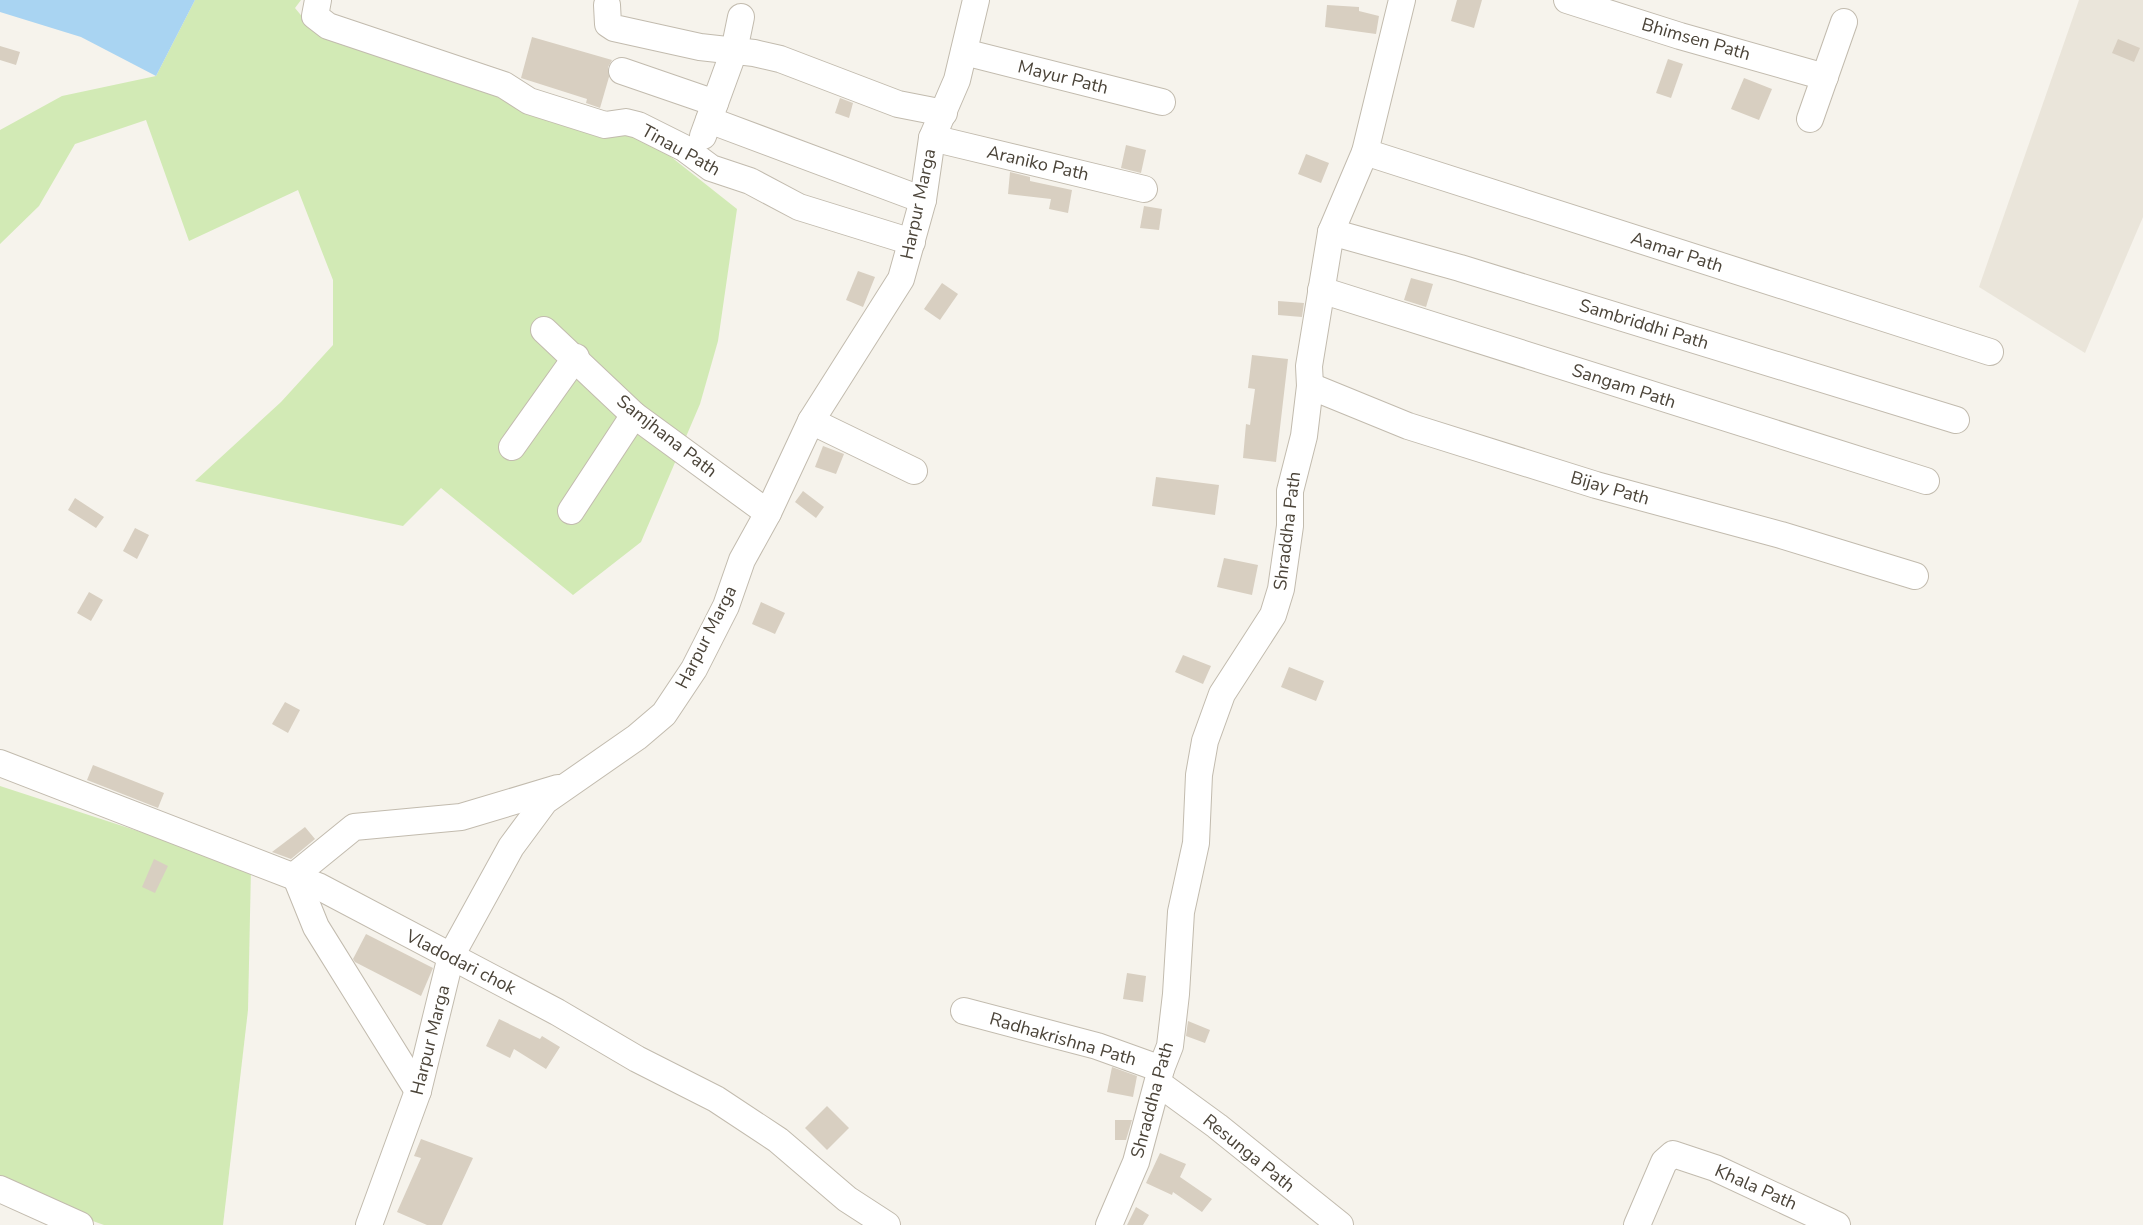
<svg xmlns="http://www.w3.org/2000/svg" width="2143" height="1225" font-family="'Nunito Sans',sans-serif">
	<rect width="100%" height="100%" fill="#f6f3ec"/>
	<!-- residential -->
	<path fill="#eae5da" d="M2079,0H2143V217L2085,353L1979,287Z"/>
	<!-- green -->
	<g fill="#d2eab5">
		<path d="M195,0H301L295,8L314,31L442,73L543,117L651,141L737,209L718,341L700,404L641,542L573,595L441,488L403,526L195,481L281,402L333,345V280L298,190L189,241L146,120L75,144L39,206L0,244V130L62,96L156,76Z"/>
		<path d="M0,786L251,868L248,1010L223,1225H104L0,1188Z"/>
	</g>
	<!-- water -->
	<path fill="#a9d4f2" d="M0,0H195L156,76L81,37L0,12Z"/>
	<!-- building -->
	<g fill="#d8cfc1">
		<path d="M1457,0H1482L1474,28L1451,21Z"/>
		<path d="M1327,5L1359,7V11L1379,16L1376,34L1325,27Z"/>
		<path d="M532,37L612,60L608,67L609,77L600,108L586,103L587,99L521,78Z"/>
		<path d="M2118,39L2140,48L2134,62L2112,53Z"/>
		<path d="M0,46L20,52L16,65L0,60Z"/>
		<path d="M1668,59L1683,64L1671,98L1656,93Z"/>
		<path d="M1744,78L1772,89L1759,120L1731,109Z"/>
		<path d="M840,98L853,103L849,118L835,113Z"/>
		<path d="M1126,145L1146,150L1141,173L1121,168Z"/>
		<path d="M1306,154L1329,163L1321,183L1298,174Z"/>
		<path d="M1010,172L1030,177V181L1072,190L1068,213L1049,209L1051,199L1008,194Z"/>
		<path d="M1144,206L1162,209L1159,230L1140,228Z"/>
		<path d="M858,271L875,277L863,307L846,300Z"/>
		<path d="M1411,278L1433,284L1426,307L1404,300Z"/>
		<path d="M942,283L958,294L940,320L924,309Z"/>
		<path d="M1278,301L1304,303L1302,317L1278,315Z"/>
		<path d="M1252,355L1288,359L1276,462L1243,458L1246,424L1250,425L1255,389L1248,388Z"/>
		<path d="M823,446L844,454L836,474L815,467Z"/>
		<path d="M1156,477L1219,485L1215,515L1152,506Z"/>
		<path d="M803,491L824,507L816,518L795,502Z"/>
		<path d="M75,498L104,517L96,528L68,510Z"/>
		<path d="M135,528L149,535L137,559L123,551Z"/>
		<path d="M1224,558L1258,565L1252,595L1217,587Z"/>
		<path d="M89,592L103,600L91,621L77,613Z"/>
		<path d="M761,602L785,613L775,634L752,624Z"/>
		<path d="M1183,655L1211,666L1203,684L1175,672Z"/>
		<path d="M1289,667L1324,681L1316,701L1281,687Z"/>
		<path d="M285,702L300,710L288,733L272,724Z"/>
		<path d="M93,765L164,793L158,808L87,780Z"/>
		<path d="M305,827L315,839L291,859L272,852Z"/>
		<path d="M154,859L168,866L155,893L142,887Z"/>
		<path d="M366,934L433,968L421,996L355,962L353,959Z"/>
		<path d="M1127,973L1146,976L1143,1002L1123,999Z"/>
		<path d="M499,1019L540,1039L542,1036L560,1047L546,1069L514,1049L510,1058L486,1046Z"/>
		<path d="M1188,1021L1210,1030L1205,1043L1186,1036Z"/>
		<path d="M1112,1067L1137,1076L1133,1097L1107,1092Z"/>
		<path d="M827,1106L849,1128L827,1150L805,1128Z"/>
		<path d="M1115,1120H1132L1126,1140H1115Z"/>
		<path d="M421,1139L473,1158L442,1225H427L397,1212L421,1158L414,1156Z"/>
		<path d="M1160,1153L1186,1164L1180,1177L1212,1199L1202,1212L1173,1192L1172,1195L1146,1183Z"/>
		<path d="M1136,1207L1149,1215L1143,1225H1127Z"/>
	</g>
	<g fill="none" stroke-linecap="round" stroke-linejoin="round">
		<!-- minor casing -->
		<g stroke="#c2bbae" stroke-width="28">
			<g id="minor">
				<path d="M318,0L315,16L328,26L504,85L529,101L605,125L626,122L638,125L684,148L711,168L750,181L799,207L912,242"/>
				<path d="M1567,0L1680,36L1825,77"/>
				<path d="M607,5L608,24L614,28L700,47L754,53L780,59L898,104L944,113"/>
				<path d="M964,52L1162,102"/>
				<path d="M622,71L715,103"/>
				<path d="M1810,119L1844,22"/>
				<path d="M709,120L923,200"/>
				<path d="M703,136L734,51L741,17"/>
				<path d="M932,138L1144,189"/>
				<path d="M1365,152L1990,352"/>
				<path d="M1331,232L1460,268L1956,420"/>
				<path d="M1321,290L1926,481"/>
				<path d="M544,330L634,415L768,513"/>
				<path d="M1310,386L1408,426L1596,485L1781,535L1915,576"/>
				<path d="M811,421L914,471"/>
				<path d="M512,447L576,357"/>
				<path d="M571,511L634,415"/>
				<path d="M0,763L318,886L557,1012L637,1059L716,1099L778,1140L847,1199L887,1225"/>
				<path d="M964,1011L1097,1046L1161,1069"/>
				<path d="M1158,1083L1217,1126L1340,1225"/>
				<path d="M418,1091L316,927L295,875L354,827L461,817L558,788"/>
				<path d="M0,1189L80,1225"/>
				<path d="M369,1225L418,1091L451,956L511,847L545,801L637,737L664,714L694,669L726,606L742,560L768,513L811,421L901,279L923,200L932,138L957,80L976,0"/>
				<path d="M1109,1225L1136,1162L1161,1069L1170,1046L1176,994L1181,912L1196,843L1199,775L1205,741L1222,694L1273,615L1281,589L1290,526V491L1304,436L1310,386L1309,366L1331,232L1365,152L1402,0"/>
				<path d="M1637,1225L1664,1162L1673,1154L1715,1168L1837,1225"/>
			</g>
		</g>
		<!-- minor -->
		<use href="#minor" stroke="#fff" stroke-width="26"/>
	</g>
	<g text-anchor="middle" stroke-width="5" stroke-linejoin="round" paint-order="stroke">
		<!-- street labels -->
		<g font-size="18" fill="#4b4439" stroke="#fff">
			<text transform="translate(1696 39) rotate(16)" y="6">Bhimsen Path</text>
			<text transform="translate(1063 77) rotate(14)" y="6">Mayur Path</text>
			<text transform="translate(681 150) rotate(29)" y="6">Tinau Path</text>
			<text transform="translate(1038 163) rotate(13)" y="6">Araniko Path</text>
			<text transform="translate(918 204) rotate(-78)" y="6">Harpur Marga</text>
			<text transform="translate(1677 252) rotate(18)" y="6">Aamar Path</text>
			<text transform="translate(1644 324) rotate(17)" y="6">Sambriddhi Path</text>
			<text transform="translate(1624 386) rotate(18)" y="6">Sangam Path</text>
			<text transform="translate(667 436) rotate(38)" y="6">Samjhana Path</text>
			<text transform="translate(1610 488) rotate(16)" y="6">Bijay Path</text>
			<text transform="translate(1287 531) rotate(-83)" y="6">Shraddha Path</text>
			<text transform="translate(706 637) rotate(-63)" y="6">Harpur Marga</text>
			<text transform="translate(461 962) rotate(27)" y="6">Vladodari chok</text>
			<text transform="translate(1063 1039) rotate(16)" y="6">Radhakrishna Path</text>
			<text transform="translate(430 1040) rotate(-76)" y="6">Harpur Marga</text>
			<text transform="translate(1152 1100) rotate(-75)" y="6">Shraddha Path</text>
			<text transform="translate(1249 1153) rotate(39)" y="6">Resunga Path</text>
			<text transform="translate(1756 1187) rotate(24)" y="6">Khala Path</text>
		</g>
	</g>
</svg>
